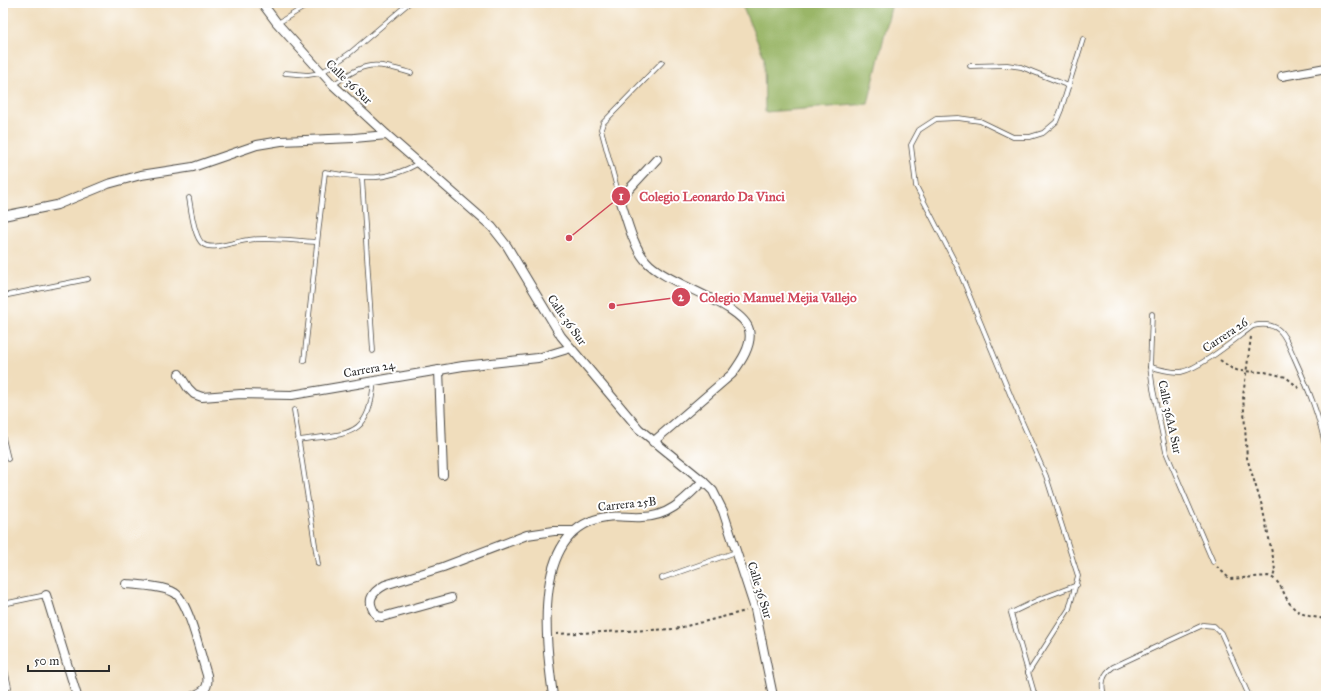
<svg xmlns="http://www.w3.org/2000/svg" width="1329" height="699" font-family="'IM FELL Great Primer',serif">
	<rect width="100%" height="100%" fill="#fff"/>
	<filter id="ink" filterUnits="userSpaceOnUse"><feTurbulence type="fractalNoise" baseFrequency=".025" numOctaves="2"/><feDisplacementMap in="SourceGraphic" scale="8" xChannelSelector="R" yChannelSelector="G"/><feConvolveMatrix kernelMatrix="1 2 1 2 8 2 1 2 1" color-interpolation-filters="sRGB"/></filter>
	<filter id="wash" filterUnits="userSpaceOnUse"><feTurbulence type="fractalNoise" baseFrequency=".012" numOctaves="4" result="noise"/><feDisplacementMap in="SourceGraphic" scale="16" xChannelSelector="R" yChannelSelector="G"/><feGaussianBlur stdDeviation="0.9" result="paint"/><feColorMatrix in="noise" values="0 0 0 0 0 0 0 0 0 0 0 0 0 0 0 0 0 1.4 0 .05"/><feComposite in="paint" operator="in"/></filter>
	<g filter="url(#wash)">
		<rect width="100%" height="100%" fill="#f0ddbc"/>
		<!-- forest -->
		<path fill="#9ab668" stroke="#62704a" d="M741,3H892L868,104L765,112L764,57Z"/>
	</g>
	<g filter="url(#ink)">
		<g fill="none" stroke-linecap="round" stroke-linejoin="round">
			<!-- service casing -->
			<g stroke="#494641" stroke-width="5.5">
				<g id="service">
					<path d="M278,23L311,3"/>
					<path d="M970,66L1007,65L1021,67L1069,86"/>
					<path d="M285,73L308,75L321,73L350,53L409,3"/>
					<path d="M333,85C366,61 373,62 411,73"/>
					<path d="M362,178L373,351"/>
					<path d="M189,198C191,209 194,238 203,244C212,251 237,241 248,240C270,237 294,241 316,242"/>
					<path d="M620,199L601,129L603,123L662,62"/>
					<path d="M3,296L88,279"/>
					<path d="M1152,314L1150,367L1153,389L1166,452L1213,562"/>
					<path d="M304,361L325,172C362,178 384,183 419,163"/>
					<path d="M1150,367C1160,369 1171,373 1181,372C1201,368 1235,339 1253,326C1262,324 1272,324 1279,330C1286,336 1290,349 1294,357C1308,388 1320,417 1326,450"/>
					<path d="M294,410L318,564"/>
					<path d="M3,438L8,459"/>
					<path d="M298,440C350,433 369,439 374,380"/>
					<path d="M662,578L736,552"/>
					<path d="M3,604L46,595"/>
					<path d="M3,660L9,687"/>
					<path d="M1028,673L1069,609L1078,576L1046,476L1012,399L958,268L916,186L911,145L919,130L936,119L958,118L980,121L1013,137H1030L1043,133L1056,122L1061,110L1083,39"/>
					<path d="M1035,696L1011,613L1040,599L1077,585"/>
					<path d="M1104,696C1101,683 1102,675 1113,667L1203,625L1214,626L1221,633L1249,696"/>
				</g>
			</g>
			<!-- minor casing -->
			<g stroke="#494641" stroke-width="10">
				<g id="minor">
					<path d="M262,3L277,23L333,85L387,135L492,227L507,246L561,336L639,429L703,481L713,491L723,511L755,609L773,696"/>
					<path d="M1282,76L1326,68"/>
					<path d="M3,216L57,205L108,184L141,175L193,167L257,145L281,141L354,138L387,135"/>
					<path d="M439,370L443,475"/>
					<path d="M179,374L188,388L194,394L202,397L241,394L292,395L463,366L538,358L571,348"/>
					<path d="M653,442L732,374C740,363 753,345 749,330C743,304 665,284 646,261C633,247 626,217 620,199L657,159"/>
					<path d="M126,584C139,585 164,586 175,593C189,602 201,657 207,675C209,688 205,691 193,696"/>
					<path d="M46,595L77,696"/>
					<path d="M451,598L382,617L377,616C366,602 370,593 385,585L443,567L527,535L554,531H573"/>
					<path d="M553,696C546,642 530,529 606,517C618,515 630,518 642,517C669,517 685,499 703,481"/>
				</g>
			</g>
			<!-- path -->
			<g stroke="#494641" stroke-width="2" stroke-dasharray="3 3" stroke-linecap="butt">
				<path d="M1251,337L1243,396L1247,458L1262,506L1274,562L1275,571L1273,577"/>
				<path d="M1220,360L1231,368L1239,371L1265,372L1286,377L1300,389"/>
				<path d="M1217,567L1230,579L1268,576C1282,580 1283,596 1291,605C1300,616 1313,617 1326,619"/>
				<path d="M556,634L675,629L746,611"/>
			</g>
			<!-- service -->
			<use href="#service" stroke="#fff" stroke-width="4"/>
			<!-- minor -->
			<use href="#minor" stroke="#fff" stroke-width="8"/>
		</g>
	</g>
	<g text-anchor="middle" stroke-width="4" stroke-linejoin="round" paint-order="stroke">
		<!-- street labels -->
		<g font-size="12" fill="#2b2b2b" stroke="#fff">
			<text transform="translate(349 82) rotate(44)" y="4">Calle 36 Sur</text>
			<text transform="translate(567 320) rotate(55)" y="4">Calle 36 Sur</text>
			<text transform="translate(1225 335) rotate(-34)" y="4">Carrera 26</text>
			<text transform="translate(369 369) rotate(-10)" y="4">Carrera 24</text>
			<text transform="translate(1170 417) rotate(78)" y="4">Calle 36AA Sur</text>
			<text transform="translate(627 504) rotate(-6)" y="4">Carrera 25B</text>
			<text transform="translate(760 590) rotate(73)" y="4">Calle 36 Sur</text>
		</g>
	</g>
	<!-- callouts -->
	<path fill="none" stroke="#d1495b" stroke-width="1.5" d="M569 238L621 196M612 306L681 297"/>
	<g fill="#d1495b" stroke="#fff" stroke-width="1.5">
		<circle cx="569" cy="238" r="4"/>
		<circle cx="612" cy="306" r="4"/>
		<circle cx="621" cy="196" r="10"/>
		<circle cx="681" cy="297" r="10"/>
	</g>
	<g font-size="12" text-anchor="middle" font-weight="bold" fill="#fff">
		<text x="621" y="200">1</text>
		<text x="681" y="301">2</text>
	</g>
	<g font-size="13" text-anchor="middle" font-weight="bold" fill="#d1495b" stroke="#fff" stroke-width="4" stroke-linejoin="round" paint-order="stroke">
		<text x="712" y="201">Colegio Leonardo Da Vinci</text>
		<text x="778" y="302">Colegio Manuel Mejia Vallejo</text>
	</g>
	<!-- margin -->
	<rect width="1329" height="699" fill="none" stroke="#fff" stroke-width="16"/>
	<!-- scale -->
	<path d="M28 665v6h81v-6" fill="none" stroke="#2b2b2b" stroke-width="2"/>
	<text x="34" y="665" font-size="12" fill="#2b2b2b" stroke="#ffffff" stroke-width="3" paint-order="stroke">50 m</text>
</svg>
